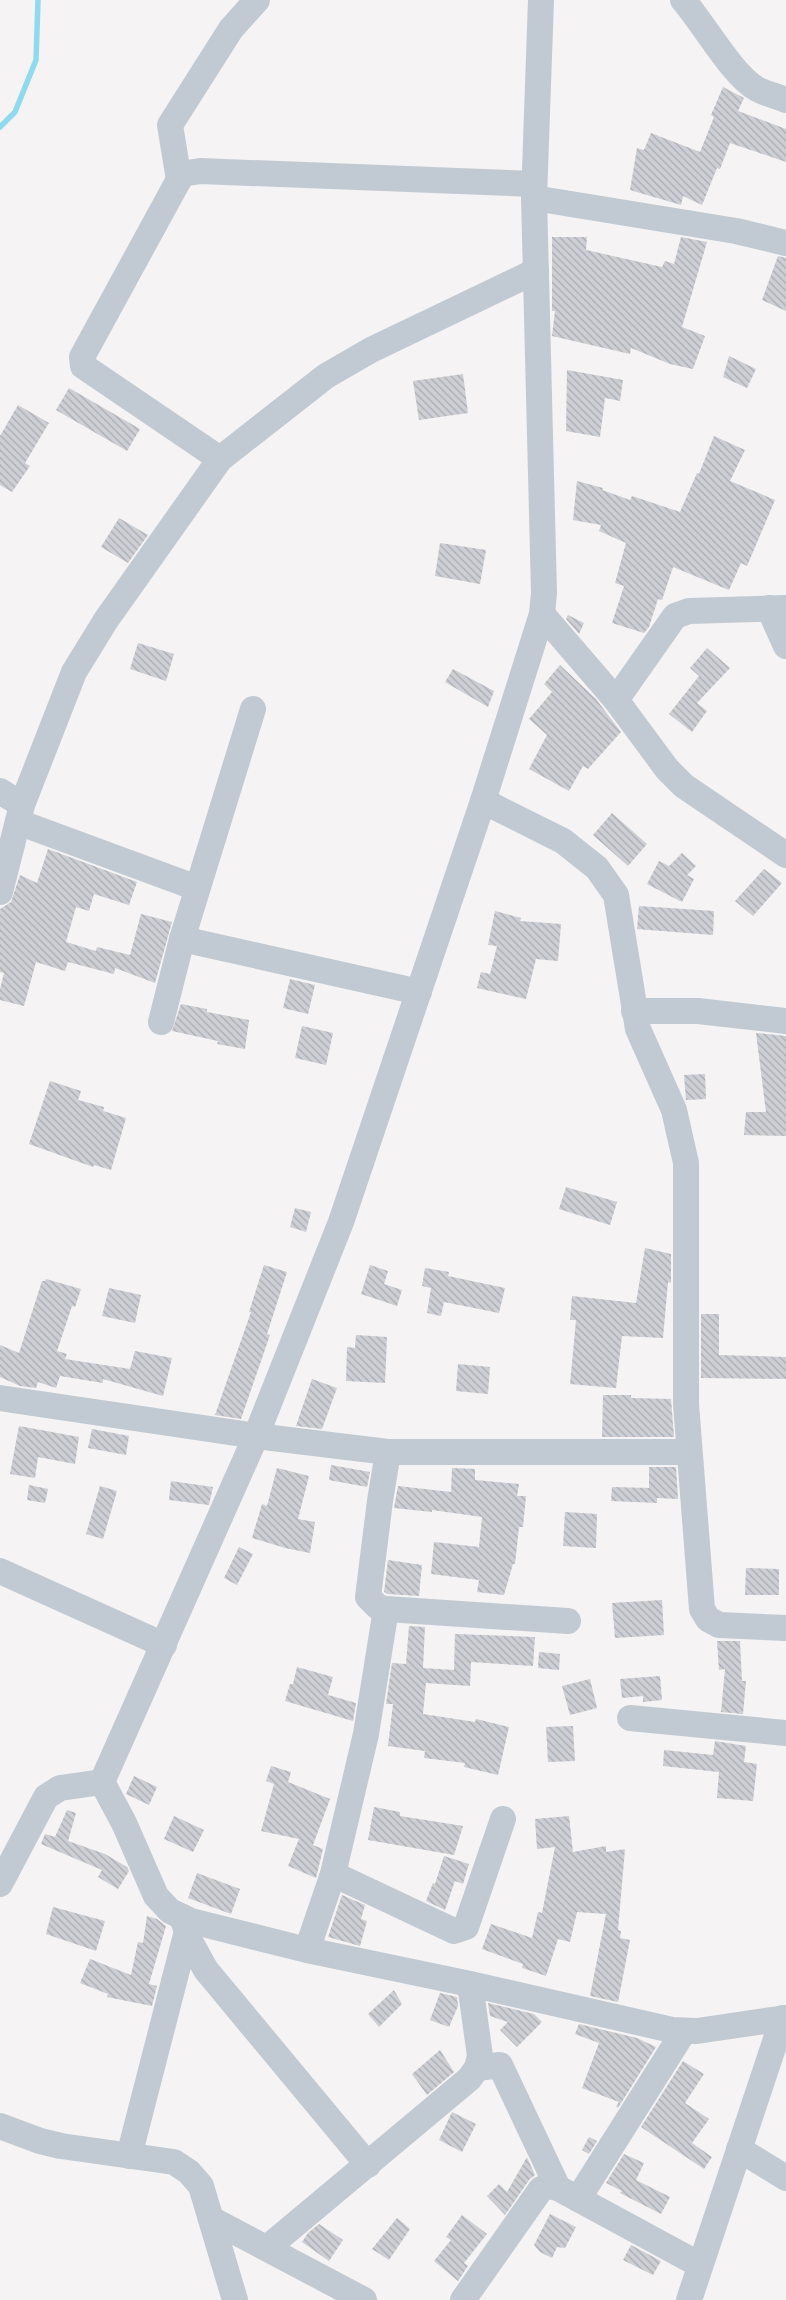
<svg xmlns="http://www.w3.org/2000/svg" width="786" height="2300" font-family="'Archivo Narrow',sans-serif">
	<defs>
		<pattern id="building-back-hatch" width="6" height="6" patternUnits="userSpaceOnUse" patternTransform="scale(1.25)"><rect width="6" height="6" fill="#cdcfd5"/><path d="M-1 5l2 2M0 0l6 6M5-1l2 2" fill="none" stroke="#a8abb0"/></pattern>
	</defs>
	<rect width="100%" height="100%" fill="#f5f3f3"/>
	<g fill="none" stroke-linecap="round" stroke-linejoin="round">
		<!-- stream -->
		<path stroke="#90daee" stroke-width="5.5" d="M0,127L15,112L36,60L38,0"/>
	</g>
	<!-- building -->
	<g fill="url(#building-back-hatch)">
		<path d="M723,87L744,98L738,111L786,129V162L730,143L720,169L717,168L702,205L683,196L681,205L630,190L637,148L644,150L651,133L700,152L714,117L711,115Z"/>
		<path d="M552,237H587L586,250L662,267L665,261L674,264L681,237L707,242L682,327L705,336L693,369L670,364L631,348L630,354L552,336L555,311H552Z"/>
		<path d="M778,256L786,258V311L762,300Z"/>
		<path d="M729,356L756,369L747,388L723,377Z"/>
		<path d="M567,370L623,380L620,401L605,398L600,437L566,431Z"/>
		<path d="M463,374L468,413L419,420L413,381Z"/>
		<path d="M69,388L140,429L127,451L56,410Z"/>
		<path d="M18,405L49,423L25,463L30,466L12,492L0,485V436Z"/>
		<path d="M714,436L745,450L730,481L775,500L747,566L741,563L729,590L673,567L662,600L658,599L649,627L644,633L612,623L624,586L615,583L626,543L599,531L601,525L573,520L577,481L603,488L602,490L630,500L632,496L680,512L697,473L699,474Z"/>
		<path d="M119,518L148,535L128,563L101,547Z"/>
		<path d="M440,543L486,550L480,584L435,576Z"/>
		<path d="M568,615L584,623L579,634L566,619Z"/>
		<path d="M138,643L174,654L166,681L130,669Z"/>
		<path d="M707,648L730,668L697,703L707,711L692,732L669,714L699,676L690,668Z"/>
		<path d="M560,665L596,699L621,732L588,769L583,766L569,791L529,769L547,735L529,719L552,692L544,684Z"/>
		<path d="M453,669L494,691L488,707L445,682Z"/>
		<path d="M612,813L647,844L628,866L593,835Z"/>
		<path d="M48,849L137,882L129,905L94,894L89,911L76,907L66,942L96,951L97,947L130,955L141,914L172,922L155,983L115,968L114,974L68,962L65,971L36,962L24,1006L0,1000V989L4,973L0,972V909L11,902L20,875L37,883Z"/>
		<path d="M682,853L696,866L687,875L694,879L682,902L647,884L659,861L669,866Z"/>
		<path d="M764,869L782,883L753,916L735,901Z"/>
		<path d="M639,906L714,911L713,935L637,929Z"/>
		<path d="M495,911L521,918L520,921L561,924L558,961L536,959L526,999L477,988L481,972L490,974L497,946L488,945Z"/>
		<path d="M290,979L315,985L308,1014L283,1008Z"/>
		<path d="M181,1004L207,1009V1012L249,1020L245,1049L217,1044L218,1041L172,1031Z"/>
		<path d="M302,1026L333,1033L326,1065L295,1058Z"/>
		<path d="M756,1033L786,1036V1136L744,1135L746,1112H766Z"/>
		<path d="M705,1074L706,1099L686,1100L684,1075Z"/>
		<path d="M50,1081L81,1091L78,1100L104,1107L103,1111L126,1118L111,1170L94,1165L93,1167L29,1144Z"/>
		<path d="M566,1187L617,1202L610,1225L559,1209Z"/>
		<path d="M295,1208L311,1212L306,1232L290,1227Z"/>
		<path d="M645,1248L671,1254V1283L668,1282L663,1338L622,1336L616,1388L570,1384L576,1320H570L572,1296L636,1303Z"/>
		<path d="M264,1265L287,1272L267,1334L270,1335L241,1419L215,1415L251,1312H249Z"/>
		<path d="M370,1265L388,1271L384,1284L402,1290L397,1306L361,1294Z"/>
		<path d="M425,1268L449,1272L448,1276L505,1288L499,1313L444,1302L441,1316L427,1313L431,1288L422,1286Z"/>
		<path d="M46,1279L81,1289L75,1307L72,1306L57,1351L67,1354L65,1359L130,1369L135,1351L172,1358L163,1396L103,1379V1383L60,1376L56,1388L38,1382L36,1388L20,1386L0,1377V1345L19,1353L42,1281H45Z"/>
		<path d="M109,1288L141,1295L135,1323L102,1316Z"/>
		<path d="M701,1314H719V1355L786,1357V1379L701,1378Z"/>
		<path d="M356,1335L387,1337L385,1383L346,1381L347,1347L355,1348Z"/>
		<path d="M458,1364L490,1367L488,1394L456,1391Z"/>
		<path d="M312,1379L337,1388L322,1429L296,1426Z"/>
		<path d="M603,1395H631V1398L671,1399L674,1437H602Z"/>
		<path d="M19,1426L79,1437L75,1464L38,1457L35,1478L10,1474Z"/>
		<path d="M92,1429L129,1436L126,1455L88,1448Z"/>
		<path d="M331,1465L370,1472L367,1487L329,1480Z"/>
		<path d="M649,1467H676L678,1499L657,1498V1503L611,1501L612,1487L649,1488Z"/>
		<path d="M277,1468L309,1476L298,1519L315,1522L310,1553L285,1548L252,1538L262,1504L267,1506Z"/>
		<path d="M452,1468L475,1469V1480L519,1484L517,1496H526L523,1527H519L515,1564H513L504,1595L477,1592L479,1580L431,1574L434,1542L479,1547L482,1517L432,1510V1512L394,1508L398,1486L451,1492Z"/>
		<path d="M171,1481L213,1487L209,1505L169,1500Z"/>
		<path d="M29,1485L48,1489L45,1503L27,1500Z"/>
		<path d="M100,1486L117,1491L103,1539L86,1534Z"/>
		<path d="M565,1512L597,1514L596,1548L563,1546Z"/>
		<path d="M239,1547L253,1554L237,1585L224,1578Z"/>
		<path d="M388,1560L422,1565L419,1596L388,1594L384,1592Z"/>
		<path d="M746,1568L779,1569V1595H745Z"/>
		<path d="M662,1600L664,1635L615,1638L612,1603Z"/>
		<path d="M409,1626L425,1627L423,1668L454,1670L455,1634L535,1637L533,1666L471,1662L470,1686L426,1683L423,1714L475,1722L476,1719L509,1727L498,1775L464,1767L465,1763L424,1758L425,1751L388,1746L393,1704H386L392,1663L406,1664Z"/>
		<path d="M717,1641H740L742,1681H746L743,1714L721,1712L725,1669L719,1670Z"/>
		<path d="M539,1652L560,1654L559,1670L538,1668Z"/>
		<path d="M297,1667L333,1677L328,1695L356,1703L353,1721L285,1701L290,1684H293Z"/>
		<path d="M660,1676L662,1700L643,1702V1696L622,1698L620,1679Z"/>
		<path d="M590,1679L597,1708L570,1715L562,1686Z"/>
		<path d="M573,1726L575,1761L548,1762L546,1727Z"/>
		<path d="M715,1741L746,1746L744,1762L757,1764L753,1801L717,1798L719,1772L663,1766L664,1750L713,1755Z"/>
		<path d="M271,1766L291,1772L288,1782L330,1799L313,1845L323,1849L316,1878L288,1866L299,1839L261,1831L274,1784L266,1781Z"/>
		<path d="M134,1776L157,1787L149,1805L126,1794Z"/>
		<path d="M374,1807L400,1812V1816L463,1826L454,1855L368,1840Z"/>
		<path d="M67,1810L76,1813L68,1841L105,1854L127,1867L129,1871L118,1889L98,1877L102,1870L41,1844L45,1834L55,1837Z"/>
		<path d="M174,1816L204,1830L193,1852L164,1839Z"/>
		<path d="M569,1816L573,1852L606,1846V1852L625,1849L618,1930L621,1931L620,1938L630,1940L618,2002L590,1996L606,1914L577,1912L570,1942L558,1939L546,1976L522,1968L523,1964L482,1949L491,1924L532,1938L538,1912L542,1913L555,1847L537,1849L535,1819Z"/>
		<path d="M444,1856L469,1864L463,1884L455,1881L445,1910L426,1901L433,1883L435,1884Z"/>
		<path d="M197,1873L240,1889L231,1914L188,1898Z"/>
		<path d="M342,1895L365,1905L361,1919L367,1921L360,1946L328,1937Z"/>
		<path d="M53,1907L105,1921L96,1951L46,1934Z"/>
		<path d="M147,1916L157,1919L166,1926L149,1984L157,1986L152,2006L107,1997L108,1994L80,1983L90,1959L131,1975L138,1942L143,1943Z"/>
		<path d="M394,1990L402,2004L379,2027L368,2014Z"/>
		<path d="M440,1993L457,1997L458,2006L449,2027L430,2020Z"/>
		<path d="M488,2003L534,2014L542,2022L517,2047L500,2030L508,2022L490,2016Z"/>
		<path d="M579,2024L637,2038L656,2047L618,2108L616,2106L619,2102L582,2088L599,2043L575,2034Z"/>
		<path d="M440,2050L454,2072L427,2095L412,2074Z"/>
		<path d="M683,2061L704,2074L685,2103L709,2119L692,2143L712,2157L704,2169L641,2127Z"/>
		<path d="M452,2112L476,2124L462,2152L439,2140Z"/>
		<path d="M589,2137L597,2141L589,2154L582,2150Z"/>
		<path d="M624,2154L644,2163L636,2180L670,2197L661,2214L620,2193L622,2191L606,2183Z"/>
		<path d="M527,2157L535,2175L529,2180L505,2215L487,2196L499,2184L507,2192Z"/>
		<path d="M550,2214L576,2227L565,2248L557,2247L552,2258L540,2252L534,2245Z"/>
		<path d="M462,2215L487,2234L464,2263L468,2266L458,2281L434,2261L451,2240L446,2237Z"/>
		<path d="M397,2218L410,2229L389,2260L372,2249Z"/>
		<path d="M319,2224L343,2240L329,2261L302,2242L308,2233Z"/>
		<path d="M631,2245L661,2261L653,2275L623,2260Z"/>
	</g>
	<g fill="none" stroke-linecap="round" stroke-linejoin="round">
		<!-- minor -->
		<g stroke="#c1cad2" stroke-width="26">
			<path d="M683,0C704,24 732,75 757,89C766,94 777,96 786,100"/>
			<path d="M179,180L170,125L231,29L257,0"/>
			<path d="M534,198L736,231L786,243"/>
			<path d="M220,459L83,366L82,357L182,174L200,171L534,184"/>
			<path d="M769,608L786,646"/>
			<path d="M542,614L616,700L667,769L684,786L786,855"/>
			<path d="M616,700L675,616L689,611L786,608"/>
			<path d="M0,791L22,805"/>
			<path d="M483,801L563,841L597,868L616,895L638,1029L674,1110L686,1163V1404L702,1609L708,1619L719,1625L786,1628"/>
			<path d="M18,822L197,888"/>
			<path d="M0,892L22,805L74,672L106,620L220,459L326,376L371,350L536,271"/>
			<path d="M182,939L419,992"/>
			<path d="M634,1011H698L786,1021"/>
			<path d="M161,1022L182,939L253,709"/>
			<path d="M0,1398L256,1436L388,1452H689"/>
			<path d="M388,1452L380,1501L368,1597L378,1607L386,1609L568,1621"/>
			<path d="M0,1571L164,1645"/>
			<path d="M630,1718L786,1733"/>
			<path d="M102,1782L256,1436L341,1222L483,801L542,614L544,593L534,198L541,0"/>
			<path d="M102,1782L124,1823L156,1896L170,1911L191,1921L307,1950L470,1984L672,2030L697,2031L786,2018"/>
			<path d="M333,1874L454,1931L466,1927L503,1819"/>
			<path d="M0,1884L46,1797L60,1788L102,1782"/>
			<path d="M182,1917L191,1943L206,1970L368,2165"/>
			<path d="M307,1950L333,1874L366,1734L386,1609"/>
			<path d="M477,2068L500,2065L558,2188"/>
			<path d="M0,2126L40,2141L61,2146L174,2162L189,2172L201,2186L235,2300"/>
			<path d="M739,2149L786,2178"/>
			<path d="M129,2156L187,1931"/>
			<path d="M578,2199L684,2031"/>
			<path d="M211,2219L364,2300"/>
			<path d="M267,2248L469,2079L477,2068L480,2056L470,1984"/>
			<path d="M463,2300L541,2189L549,2186L558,2188L700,2265"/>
			<path d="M689,2300L783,2018"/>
		</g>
	</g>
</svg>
